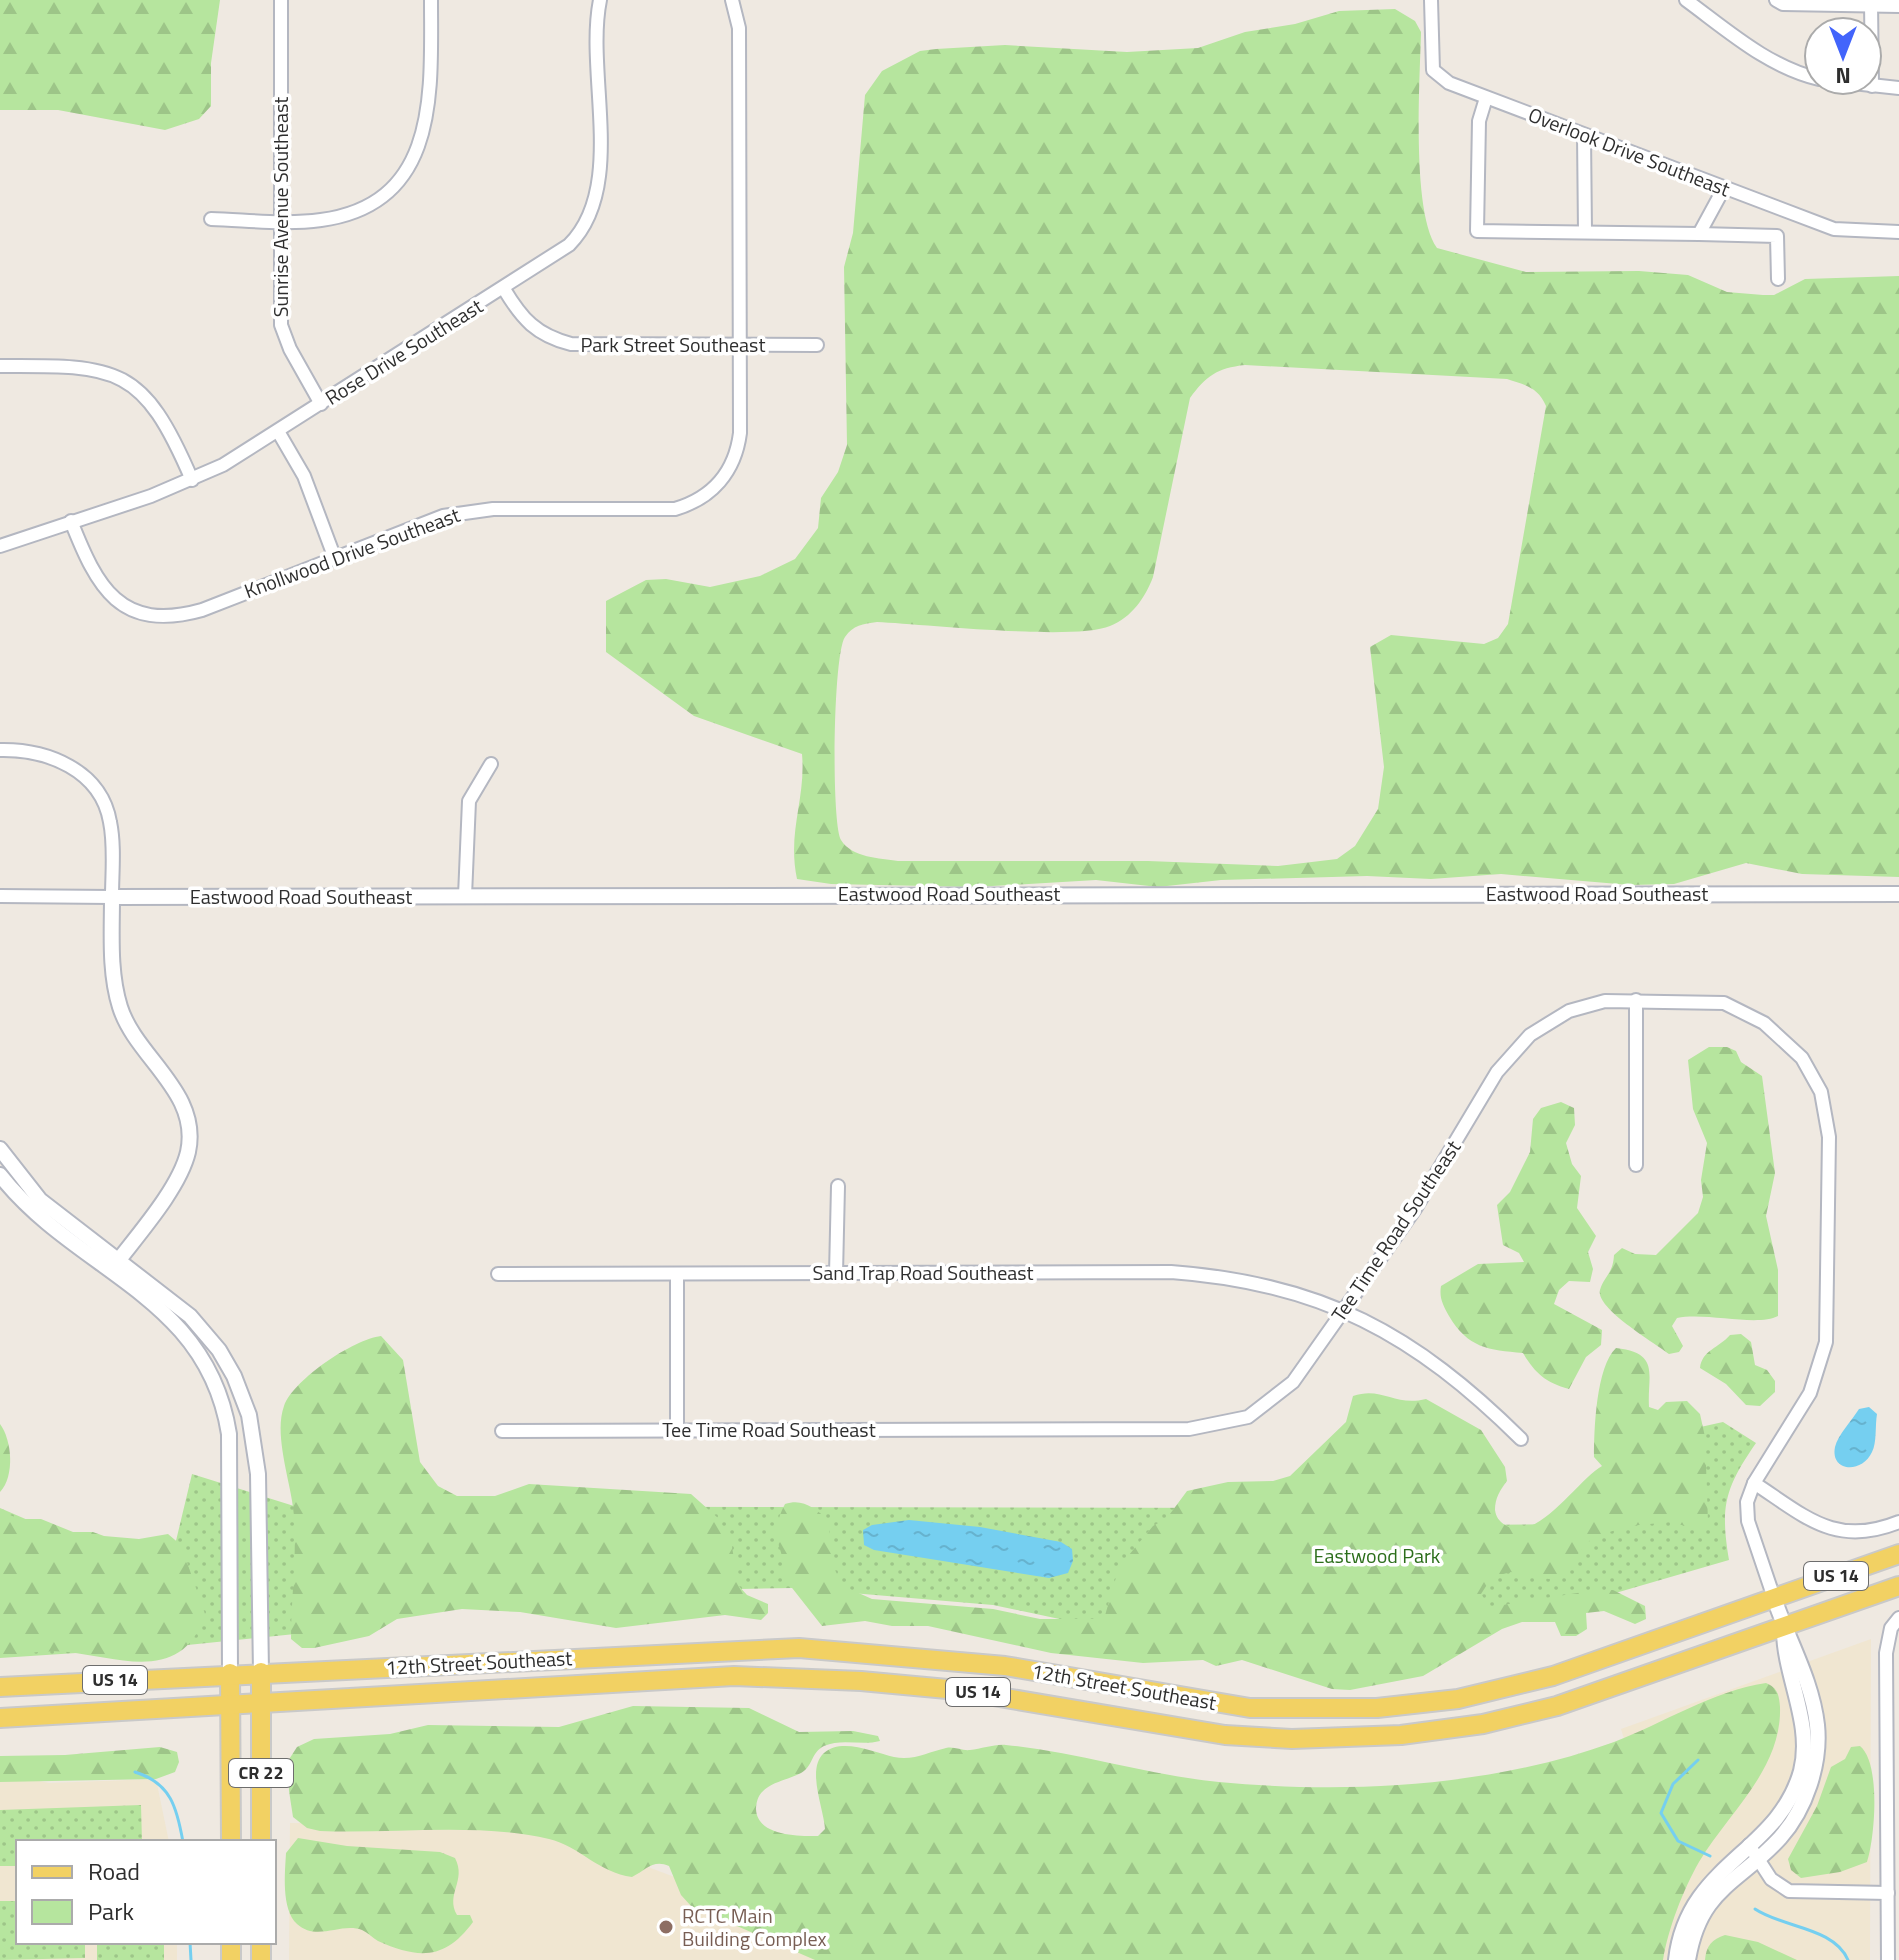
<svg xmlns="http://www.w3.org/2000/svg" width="1899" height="1960" font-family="'Titillium Web',sans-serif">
	<defs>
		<pattern id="green-dots" width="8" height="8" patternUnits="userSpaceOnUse" patternTransform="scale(2)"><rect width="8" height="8" fill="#b6e59e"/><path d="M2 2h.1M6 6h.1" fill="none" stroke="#9dc588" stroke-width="1.8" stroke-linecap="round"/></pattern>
		<pattern id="forest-firs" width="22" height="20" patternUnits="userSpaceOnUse" patternTransform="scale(2)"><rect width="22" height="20" fill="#b6e59e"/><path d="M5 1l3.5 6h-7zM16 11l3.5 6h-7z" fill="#9dc588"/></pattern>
		<pattern id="water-ripples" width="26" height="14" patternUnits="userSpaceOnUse" patternTransform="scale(2)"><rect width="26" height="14" fill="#75cff0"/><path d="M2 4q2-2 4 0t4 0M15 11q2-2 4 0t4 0" fill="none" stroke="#66b2ce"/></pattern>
	</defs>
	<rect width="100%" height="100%" fill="#efe9e1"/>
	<!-- education -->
	<g fill="#f0e6d1">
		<path d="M1871,1639L1870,1960H1647L1648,1818L1621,1729Z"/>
		<path d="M29,1779L49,1783L156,1779L169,1842H18V1942H177V1960H0V1782Z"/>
		<path d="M290,1823L533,1824L896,1960H289Z"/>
	</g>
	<!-- green -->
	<g fill="url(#green-dots)">
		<path d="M1723,1422L1756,1443C1725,1488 1720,1506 1729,1560L1588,1601L1168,1642L993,1605L793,1588L644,1591L414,1603L295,1634L168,1647L0,1658V1508L81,1543L175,1545L192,1474L294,1506L1303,1508L1467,1525L1572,1524L1633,1442Z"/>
		<path d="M141,1805L142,1842H18V1866H0V1810Z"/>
		<path d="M0,1901H18V1942H85V1958L0,1960Z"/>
		<rect x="97" y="1942" width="67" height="18"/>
	</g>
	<!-- forest -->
	<g fill="url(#forest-firs)" fill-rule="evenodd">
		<path d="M0,0H220L211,63V106L199,119L165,130L58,110H0Z"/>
		<path d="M1395,9L1415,21L1421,32C1420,80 1411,212 1437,248L1526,272L1639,271L1688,275L1727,292L1763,295H1774L1805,279L1899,276V877L1802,874L1746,863L1674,884L1630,885L1501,874L1431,879L1367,876L1221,880L1158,887L1096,880L975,887L831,884L797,879C787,831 806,800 802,754L694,716L606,652V601L646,580L666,579L710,587L760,576L795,559L818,528L821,498L838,472L847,445L844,267L853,233L865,95L882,71L920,51L936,49L1005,45L1127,52L1198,48L1245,32L1295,24L1339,11ZM1245,365L1507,379C1525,385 1538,387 1546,406L1508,624L1498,638L1484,644L1391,635L1370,647L1384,767L1378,809L1355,846L1337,859L1278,866L1148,861H898C880,858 852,858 841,840C831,822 833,654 845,637C853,625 863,624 877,622C923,624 1075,641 1110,626C1132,617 1145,598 1153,577L1190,398C1206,376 1217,368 1245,365Z"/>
		<path d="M1709,1047H1727L1736,1051L1741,1062L1762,1076L1775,1173L1766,1216L1778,1270V1316C1757,1327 1706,1312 1677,1318L1672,1326L1683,1346L1679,1352L1669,1354C1655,1343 1595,1308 1600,1290C1604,1276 1613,1274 1614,1255L1622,1248L1635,1254L1656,1255L1698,1213L1703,1197L1701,1180L1707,1143L1693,1109L1688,1060Z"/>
		<path d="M1561,1102L1574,1108L1575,1125L1566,1143L1572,1164L1581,1176L1577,1208L1596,1236L1588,1252L1593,1269L1590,1282L1569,1281L1559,1290L1554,1304L1602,1330L1601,1345L1586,1357L1569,1389C1545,1382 1535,1373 1523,1353C1488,1350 1468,1348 1449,1316C1443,1305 1439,1298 1441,1286L1478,1264L1524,1262L1519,1253L1503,1245L1497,1205L1510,1192L1530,1152L1533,1119L1541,1108Z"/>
		<path d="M1741,1334L1751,1342L1755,1365L1767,1370L1775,1381V1392L1760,1406L1746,1405L1726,1384L1700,1368C1702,1350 1719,1348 1730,1335Z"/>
		<path d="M381,1336L403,1360L420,1462L438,1486L457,1496H495L529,1484L691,1494L718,1518L731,1540L738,1585L747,1595L768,1604V1613L761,1620L725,1615L616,1628L520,1612L462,1609L397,1619L369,1636L314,1648H302L291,1639C291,1599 297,1557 294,1516C292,1485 273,1436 284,1406C294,1379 354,1339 381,1336Z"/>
		<path d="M1616,1348C1661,1353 1647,1375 1649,1407L1658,1410L1666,1402L1687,1401L1700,1414L1705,1437L1708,1522L1697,1529L1670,1522L1629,1526L1593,1537L1562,1572L1549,1579L1511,1572L1492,1577L1481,1594L1490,1607L1596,1590H1613L1645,1606L1646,1619L1635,1624L1604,1611L1586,1613L1587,1629L1576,1636H1561L1555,1622H1522L1502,1629L1423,1676L1350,1690L1332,1689L1242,1660L1216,1666L1203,1660L1143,1663L1051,1653L928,1626H892L865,1621L822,1626L785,1579C786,1546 766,1541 785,1504C804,1498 814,1509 828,1519L834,1568L843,1586L872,1599L993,1609L1040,1619H1104L1119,1567L1153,1526L1167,1518L1187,1491L1228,1482L1273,1481L1290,1476L1346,1422L1353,1396C1382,1386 1395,1407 1426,1399L1481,1430L1505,1467L1507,1481C1500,1490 1495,1498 1495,1510C1496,1517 1499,1521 1505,1525C1537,1545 1578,1479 1602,1466L1594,1457C1594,1430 1596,1367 1616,1348Z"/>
		<path d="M0,1424C12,1440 15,1476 0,1492Z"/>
		<path d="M0,1511L20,1519H41L73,1532H93L104,1536L139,1539L168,1534L181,1545L205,1614C183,1684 120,1658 68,1652C46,1649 22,1655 0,1655Z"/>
		<path d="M1766,1683C1778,1688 1779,1695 1780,1707C1782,1769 1729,1812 1699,1862C1683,1890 1668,1929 1663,1960H815L691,1906L681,1895L669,1866C653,1859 646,1870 632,1877C599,1873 579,1846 549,1839C476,1822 394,1834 320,1831L307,1828L293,1817L289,1791L288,1761L297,1747L314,1739L390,1734L428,1725L559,1727L633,1706L749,1708L799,1732L853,1731L878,1736L880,1741C862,1746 842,1738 824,1746C811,1752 813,1767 801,1773C788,1780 773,1781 762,1792C758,1796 756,1803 756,1809C757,1836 798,1836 818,1836L825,1829C824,1809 806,1769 824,1753C842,1737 875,1753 894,1757C914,1761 928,1752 946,1748C954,1746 962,1751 970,1750C982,1749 994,1744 1006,1745C1077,1752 1147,1775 1219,1782C1349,1794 1491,1787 1614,1742C1664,1723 1712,1691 1766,1683Z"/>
		<path d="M1860,1746C1881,1763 1875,1838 1867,1862L1840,1872L1801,1878L1791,1870L1788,1859L1817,1806L1831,1767L1845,1759L1851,1747Z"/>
		<path d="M160,1747L177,1752L179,1762L175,1772L156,1779L0,1782V1756L65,1755Z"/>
		<path d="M298,1838L347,1846L440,1852L455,1858C467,1881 445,1894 457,1915H470L473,1922C446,1959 420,1960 378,1941C373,1938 368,1933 362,1930C341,1922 317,1942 297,1924C281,1909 285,1872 286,1853Z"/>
		<path d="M1725,1935L1758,1942L1797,1960H1705C1706,1946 1712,1939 1725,1935Z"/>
	</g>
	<!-- water -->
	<g fill="url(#water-ripples)">
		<path d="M1869,1407L1877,1414C1875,1425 1877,1443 1872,1452C1862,1474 1830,1472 1835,1447C1838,1435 1852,1420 1859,1409Z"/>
		<path d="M909,1520L980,1527L1061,1542L1072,1549L1073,1561L1068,1573L1049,1578L874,1550L864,1545L863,1530L872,1525Z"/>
	</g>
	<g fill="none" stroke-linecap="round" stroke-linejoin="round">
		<!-- stream -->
		<g stroke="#75cff0" stroke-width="3">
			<path d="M1698,1760L1673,1784L1661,1813L1678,1841L1710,1856"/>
			<path d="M135,1772C171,1783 177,1808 183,1842"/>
			<path d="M1755,1909C1783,1928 1834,1927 1848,1960"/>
			<path d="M190,1942L191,1960"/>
		</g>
		<!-- minor casing -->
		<g stroke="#b4b7c1" stroke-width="16">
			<g id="minor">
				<path d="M281,0V325L290,349L321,404"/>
				<path d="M1431,0L1433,70L1449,83L1834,229L1899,232"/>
				<path d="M1686,0C1727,30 1768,67 1819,79"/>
				<path d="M1776,0L1783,4L1899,6"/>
				<path d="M1871,2L1872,86"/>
				<path d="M1825,80L1899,88"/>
				<path d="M1486,98L1479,121L1477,231L1699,234L1724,188"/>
				<path d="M1584,135L1585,232"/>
				<path d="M211,219C247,220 285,225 321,220C440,204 431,91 431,0"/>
				<path d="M1699,234L1777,236L1778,279"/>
				<path d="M504,289C522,319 536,335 571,344L817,345"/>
				<path d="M0,366C119,365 143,366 192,480"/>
				<path d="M279,433L304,476L334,556"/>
				<path d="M71,521C97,587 120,633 202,610L443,516L493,509H675C712,498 735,472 740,433L739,28L732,0"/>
				<path d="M0,546L151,496L223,465L569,245C627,187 585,74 600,0"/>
				<path d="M0,750C47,749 101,770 110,822C115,846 112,873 112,897L0,896"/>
				<path d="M465,896L469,801L491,764"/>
				<path d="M1636,1000V1165"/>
				<path d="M498,1274L1171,1272C1322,1283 1415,1334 1521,1439"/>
				<path d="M677,1274V1430"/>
				<path d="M836,1274L838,1186"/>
				<path d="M502,1431L1189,1429L1248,1417L1293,1382L1415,1209L1497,1072L1530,1035L1569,1011L1605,1001L1724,1003L1764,1023L1802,1058L1821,1092L1829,1137L1826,1342L1810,1393L1754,1483L1747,1502L1748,1521L1774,1598"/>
				<path d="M1754,1483C1805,1516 1835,1548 1899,1522"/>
				<path d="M1749,1845L1771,1879L1789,1891L1888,1893"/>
				<path d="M1888,1960L1886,1653L1891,1628L1899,1618"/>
			</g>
		</g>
		<!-- tertiary casing -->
		<g stroke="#b4b7c1" stroke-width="18">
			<g id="tertiary">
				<path d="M0,1149L40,1200L190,1316L219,1350L234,1376L249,1415L258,1474L261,1672"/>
				<path d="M0,1175C77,1273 207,1294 229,1434L230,1673"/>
				<path d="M111,1270C134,1239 179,1190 188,1152C201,1092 136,1058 120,1007C109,972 112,933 112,897L1899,894"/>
				<path d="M1676,1960C1687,1863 1778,1854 1801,1771C1813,1724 1785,1678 1784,1632"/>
				<path d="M1688,1960C1700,1888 1738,1884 1780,1838C1806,1809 1821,1763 1817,1725C1812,1680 1788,1640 1774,1598"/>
			</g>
		</g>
		<!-- primary casing -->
		<g stroke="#c9c9c9" stroke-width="22">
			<g id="primary">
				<path d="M230,1673L231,1842"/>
				<path d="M0,1687L799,1648L1005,1666L1250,1708H1377L1458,1699L1553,1676L1899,1554"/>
				<path d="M0,1718L734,1676L861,1681L958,1690L1225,1735L1292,1739L1401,1735L1483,1724L1557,1706L1899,1586"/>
				<path d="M261,1842V1672"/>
				<path d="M231,1942V1960"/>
				<path d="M261,1942V1960"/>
			</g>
		</g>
		<!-- minor -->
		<use href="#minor" stroke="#fff" stroke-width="12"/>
		<!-- tertiary -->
		<use href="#tertiary" stroke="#fff" stroke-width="14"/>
		<!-- primary -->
		<use href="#primary" stroke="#f2d163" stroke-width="18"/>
	</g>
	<!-- markers -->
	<circle fill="#8d6e63" stroke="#fff" stroke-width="3" cx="666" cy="1927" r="8"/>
	<g text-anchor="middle" stroke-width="7" stroke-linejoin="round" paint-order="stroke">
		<!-- shield labels -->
		<g fill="#fff" stroke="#6d6d6d" stroke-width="2">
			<rect x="1804" y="1562" width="64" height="28" rx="6"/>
			<rect x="83" y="1666" width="64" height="28" rx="6"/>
			<rect x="946" y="1678" width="64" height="28" rx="6"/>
			<rect x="229" y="1759" width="64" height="28" rx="6"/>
		</g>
		<g font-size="18" font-weight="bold" fill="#2e2e2e">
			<text x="1836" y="1582">US 14</text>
			<text x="115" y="1686">US 14</text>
			<text x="978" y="1698">US 14</text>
			<text x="261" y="1779">CR 22</text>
		</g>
		<!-- street labels -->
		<g font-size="20" fill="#2e2e2e" stroke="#fff">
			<text transform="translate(1629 152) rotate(21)" y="7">Overlook Drive Southeast</text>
			<text transform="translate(281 207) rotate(-90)" y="7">Sunrise Avenue Southeast</text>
			<text x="673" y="352">Park Street Southeast</text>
			<text transform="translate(404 352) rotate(-32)" y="7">Rose Drive Southeast</text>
			<text transform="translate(352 553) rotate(-20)" y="7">Knollwood Drive Southeast</text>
			<text x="949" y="901">Eastwood Road Southeast</text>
			<text x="1597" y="901">Eastwood Road Southeast</text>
			<text x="301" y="904">Eastwood Road Southeast</text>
			<text transform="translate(1396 1231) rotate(-56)" y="7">Tee Time Road Southeast</text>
			<text x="923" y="1280">Sand Trap Road Southeast</text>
			<text x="769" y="1437">Tee Time Road Southeast</text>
			<text transform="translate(479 1663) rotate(-3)" y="7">12th Street Southeast</text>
			<text transform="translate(1124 1687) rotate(10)" y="7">12th Street Southeast</text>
		</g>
		<!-- park labels -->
		<g font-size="20" fill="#2c6e1b" stroke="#fff">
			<text x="1377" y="1563">Eastwood Park</text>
		</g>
		<!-- education labels -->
		<g font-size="20" fill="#785e54" stroke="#fff" text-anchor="start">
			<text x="682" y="1923">RCTC Main<tspan x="682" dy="23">Building Complex</tspan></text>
		</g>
	</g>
	<!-- legend -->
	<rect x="16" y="1840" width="260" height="104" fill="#ffffff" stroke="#ababab" stroke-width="2"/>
	<rect x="32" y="1866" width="40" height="12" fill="#f2d163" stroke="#ababab" stroke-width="2"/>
	<text x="88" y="1880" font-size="24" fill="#2e2e2e">Road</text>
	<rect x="32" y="1900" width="40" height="24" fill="#b6e59e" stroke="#ababab" stroke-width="2"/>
	<text x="88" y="1920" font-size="24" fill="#2e2e2e">Park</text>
	<!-- north arrow -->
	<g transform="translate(1843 56) rotate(180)"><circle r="38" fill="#ffffff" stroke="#ababab" stroke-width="2"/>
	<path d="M0-6L14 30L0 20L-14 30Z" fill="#4264fb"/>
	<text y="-12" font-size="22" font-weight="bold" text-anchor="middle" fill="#2e2e2e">N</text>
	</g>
</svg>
